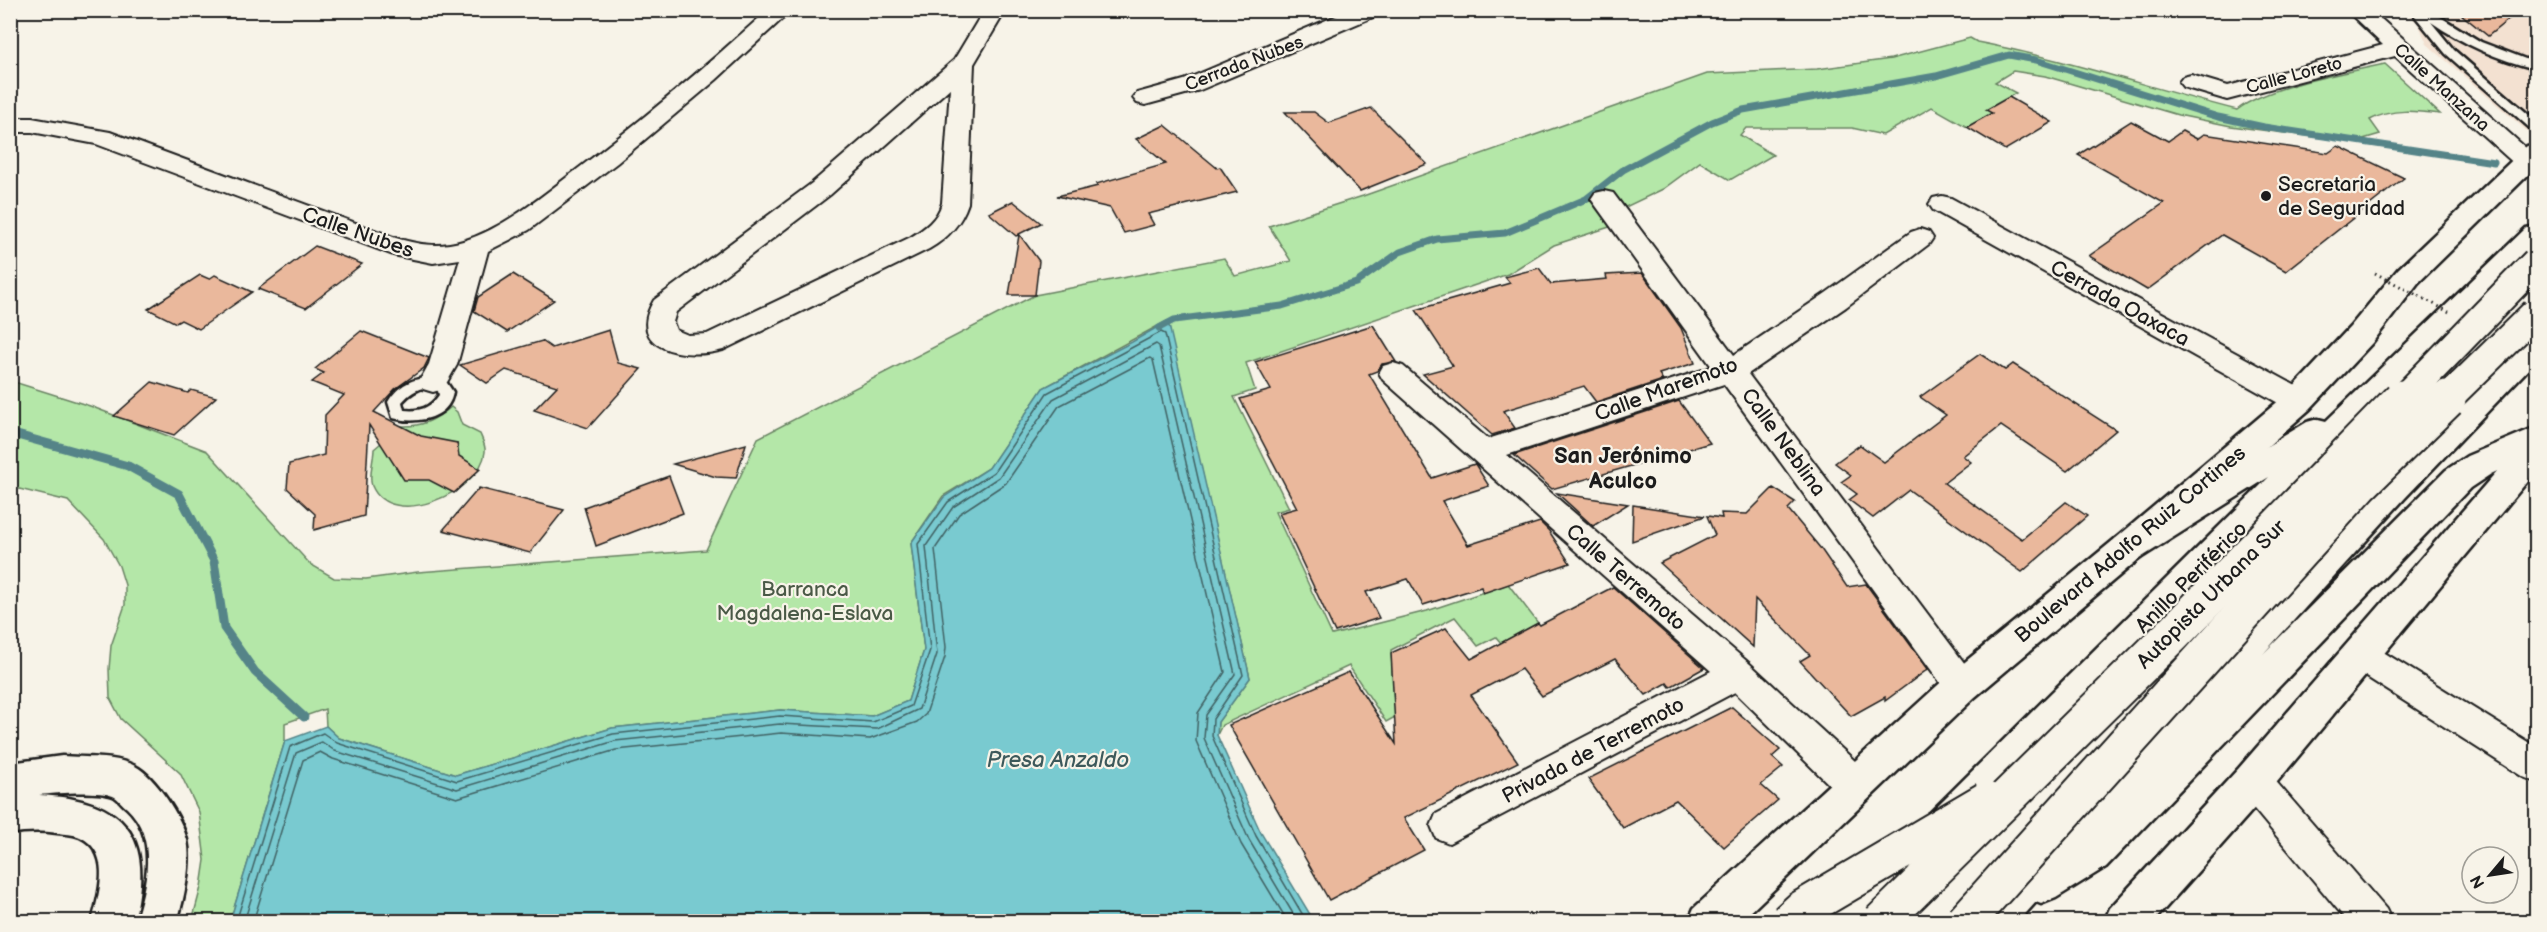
<svg xmlns="http://www.w3.org/2000/svg" width="2547" height="932" font-family="'Balsamiq Sans',sans-serif">
	<rect width="100%" height="100%" fill="#f7f3e8"/>
	<filter id="ink" filterUnits="userSpaceOnUse"><feTurbulence type="fractalNoise" baseFrequency=".0167" numOctaves="2"/><feDisplacementMap in="SourceGraphic" scale="12" xChannelSelector="R" yChannelSelector="G"/><feConvolveMatrix kernelMatrix="1 2 1 2 8 2 1 2 1" color-interpolation-filters="sRGB"/></filter>
	<g filter="url(#ink)">
		<!-- built -->
		<path fill="#f3e1d1" d="M2403,11H2536V124L2528,132L2427,44L2418,23Z"/>
		<!-- green -->
		<g fill="#b4e7a8" stroke="#688262" stroke-width="1.5">
			<path d="M1970,38L1977,42C2065,59 2150,88 2237,110C2267,86 2345,73 2385,64L2440,114C2416,111 2392,108 2370,120L2380,134L2353,142L2231,126L2178,115L2045,76L2013,71L1995,82L2016,93L1987,109L1992,113L1967,127L1932,107L1883,135L1852,128H1746L1740,135L1773,155L1730,180L1700,162L1663,189L1619,210L1625,222L1554,245L1508,274L1246,363L1255,390L1234,397L1289,508L1275,512L1332,635L1427,611L1508,584L1538,623L1501,643L1496,637L1478,646L1455,617L1391,650L1395,717L1386,722L1349,666L1222,725L1217,735L1218,722L1250,678L1167,321L1043,388L989,468L943,496L911,543L924,650L908,701L872,716L780,710L612,728L456,775L339,738L326,726L325,709L285,723V741L230,921H192L201,887L205,860L199,812L180,773L121,719L110,698L109,669L111,646L125,605V585L119,566L104,539L68,501L11,487V381L90,406L207,451L310,564L334,578L366,579L418,572L706,550L758,438L1035,295L1224,258L1235,276L1291,261L1269,226L1363,196L1707,74L1817,69L1891,59Z"/>
			<path d="M451,407L457,412L462,425L480,434C482,439 486,446 485,452C481,492 391,531 372,486C368,477 374,459 374,449L401,426C421,427 436,420 451,407Z"/>
		</g>
		<!-- water -->
		<path fill="#79cad0" stroke="#548488" stroke-width="1.5" d="M1168,321L1250,678L1218,722L1217,735L1261,833L1314,921H230L285,741L326,726L339,738L456,775L612,728L780,710L872,716L908,701L924,650L911,543L944,497L989,468L1043,388L1132,342Z"/>
		<g fill="none" stroke-linecap="round" stroke-linejoin="round">
			<!-- shore -->
			<g stroke="#416264" stroke-width="1.5">
				<path d="M236,922L290,747L323,733L337,743L457,781L613,734L780,716L873,722L911,706L930,650L918,544L948,502L994,472L1047,393L1161,332L1165,334L1243,675L1213,719L1212,736L1256,836L1307,922"/>
				<path d="M244,922L296,753L322,742L335,751L457,789L615,741L780,724L877,729L919,709L937,654L926,546L953,507L999,477L1053,399L1156,344L1159,346L1235,674L1206,715L1204,738L1249,840L1298,922"/>
				<path d="M253,922L303,760L320,752L333,759L457,798L616,750L781,733L870,739L917,722L926,714L945,657L946,647L935,549L959,514L1006,483L1059,406L1150,358L1153,360L1225,672L1198,713L1196,741L1241,844L1288,922"/>
			</g>
			<!-- stream-far1 -->
			<path stroke="#548488" stroke-width="7" d="M1159,328L1174,320L1282,306L1356,283L1400,252L1437,239L1505,233L1586,199L1623,170L1712,122L1743,110L1936,76L2009,55L2036,60L2218,117L2264,127L2494,162"/>
			<!-- stream -->
			<path stroke="#548488" stroke-width="9" d="M10,433L128,466L179,494L214,561L224,628L255,672L304,717"/>
		</g>
		<!-- building -->
		<g fill="#eab89c" stroke="#1c1c1c" stroke-width="1.5">
			<path d="M2456,10H2520L2488,36Z"/>
			<path d="M2009,97L2052,122L2005,150L1967,127L1992,113L1986,110Z"/>
			<path d="M1371,108L1427,164L1360,191L1285,112H1314L1329,123Z"/>
			<path d="M2131,121L2168,141L2182,131L2197,139L2204,134L2328,153L2338,146L2404,178L2286,271L2222,235L2147,290L2089,256L2164,203L2078,155Z"/>
			<path d="M1165,125L1217,168L1220,167L1237,192L1148,214L1154,225L1124,233L1110,208L1057,196L1098,186L1096,184L1166,164L1136,139Z"/>
			<path d="M1013,201L1041,223L1019,234L1039,261L1035,295H1009L1019,235L1016,236L989,213Z"/>
			<path d="M315,246L362,264L306,308L258,289Z"/>
			<path d="M1539,268L1551,284L1607,279L1606,275L1642,273L1681,328L1695,363L1659,374L1663,380L1596,402L1584,386L1503,411L1515,428L1492,435L1423,374L1453,366L1416,310L1510,283L1505,277Z"/>
			<path d="M513,274L554,300L507,332L474,311L478,297Z"/>
			<path d="M200,275L209,279L215,275L252,292L199,329L181,320L176,323L148,309Z"/>
			<path d="M1373,325L1396,362L1382,364L1377,371L1369,374L1432,478L1475,464L1489,486L1442,501L1468,545L1540,522L1549,531L1570,563L1483,593L1481,587L1423,605L1408,579L1366,592L1379,618L1335,632L1279,513L1297,508L1240,399L1271,390L1255,362Z"/>
			<path d="M609,330L618,363L641,369L588,428L534,410L557,386L506,370L487,383L460,365L542,341L552,348Z"/>
			<path d="M361,331L429,358L424,368L395,389L374,412L421,436L457,443L459,456L480,469L454,493L429,480H404L369,425L364,516L314,530L315,514L287,488L289,464L324,455L325,415L344,395L312,382L324,373L315,369Z"/>
			<path d="M1980,354L2005,370L2013,364L2116,430L2067,471L2001,426L1963,456L1971,462L1944,483L2022,539L2066,502L2087,516L2022,572L1909,490L1873,518L1849,500L1857,494L1841,482L1851,475L1835,463L1860,445L1884,462L1946,415L1920,397Z"/>
			<path d="M152,382L188,393L191,390L216,397L174,435L114,416Z"/>
			<path d="M1679,401L1710,443L1552,489L1514,455Z"/>
			<path d="M746,444L736,478L716,477L673,464Z"/>
			<path d="M669,476L683,513L596,546L584,507Z"/>
			<path d="M479,488L564,510L530,553L443,530Z"/>
			<path d="M1773,488L1795,502L1788,509L1821,549L1847,587L1866,584L1928,669L1885,701V697L1851,716L1800,661L1810,655L1755,599L1753,647L1660,563L1715,535L1707,516L1722,518L1721,513L1747,514Z"/>
			<path d="M1557,493L1628,504L1593,526Z"/>
			<path d="M1633,505L1705,516L1632,541Z"/>
			<path d="M1613,587L1704,668L1670,687L1667,683L1646,695L1615,659L1542,696L1521,669L1471,695L1518,762L1404,818L1424,850L1329,900L1229,725L1349,672L1396,744L1391,653L1446,628L1471,659L1538,623L1540,625Z"/>
			<path d="M1732,707L1780,750L1772,757L1783,767L1761,785L1778,800L1724,847L1676,800L1623,828L1588,779Z"/>
		</g>
		<g fill="none" stroke-linecap="round" stroke-linejoin="round">
			<!-- service casing -->
			<g stroke="#1c1c1c" stroke-width="5">
				<g id="service">
					<path d="M2410,10H2429L2481,42L2536,63V69C2498,60 2463,44 2431,22L2454,50L2536,121V131L2532,130L2446,54Z"/>
					<path d="M433,377L447,383L453,392C449,420 415,424 393,418L388,402C398,385 413,378 433,377ZM427,387H433L438,391L439,395C430,408 420,412 404,410L402,402C409,394 416,389 427,387Z"/>
				</g>
			</g>
			<!-- minor casing -->
			<g stroke="#1c1c1c" stroke-width="4">
				<g id="minor">
					<path d="M768,10H792L716,80L617,163L529,230L488,251L457,365L443,389L433,392L423,389L419,382L429,364L460,259L433,263L393,255L96,144L32,132H10V118H32L110,132L396,238C419,245 440,248 463,241C504,228 538,199 571,174C639,123 704,68 768,10Z"/>
					<path d="M984,10H1006L974,64L968,203C961,224 948,238 929,249L723,350C687,360 624,351 654,300L812,183L954,60ZM950,88L942,203C937,220 925,228 911,237L707,334L688,335L676,330L673,322L676,312L830,195Z"/>
					<path d="M1350,10H1381L1378,15L1200,90L1145,105L1137,103L1133,98L1137,93L1184,80Z"/>
					<path d="M2346,10H2371L2536,157V167L2527,170L2518,167L2395,56L2227,100L2183,87L2179,82L2183,77L2191,75L2228,86L2383,45Z"/>
					<path d="M1604,191L1613,193L1734,355L1826,293L1911,232L1920,229L1929,232L1933,238L1929,244L1846,307L1748,374L1974,676L1979,686L1974,696L1962,701L1950,696L1724,384L1507,455L1750,664L1868,773L1873,785L1868,797L1855,801L1842,797L1735,692L1449,843L1436,838L1431,826L1436,814L1711,671L1383,380L1379,373L1383,366L1393,363L1403,366L1488,439L1712,367L1591,199L1595,193Z"/>
					<path d="M1942,196L1951,198L2309,393L2313,401L2309,409L2299,412L2289,409L1933,210L1929,204L1933,198Z"/>
					<path d="M2360,641L2372,645L2536,747V782L2523,777L2348,665L2343,655L2348,645Z"/>
					<path d="M2253,765L2266,770L2386,909L2392,922H2348L2240,792L2235,781L2240,770Z"/>
				</g>
			</g>
			<!-- secondary casing -->
			<g stroke="#1c1c1c" stroke-width="5">
				<g id="secondary">
					<path d="M2536,144V167L2418,283L2372,343L2310,409L2139,559L1975,697L1740,922H1688L1694,908L1949,675L2115,539L2288,393L2350,327L2398,269L2527,146Z"/>
					<path d="M2536,437V471L2267,794L2153,922H2104L2110,908L2239,768L2524,440Z"/>
					<path d="M62,756C85,758 115,755 135,766C155,776 182,818 187,840C192,863 184,899 177,922H135C147,886 158,837 127,808C123,805 118,798 113,796C99,790 55,793 39,795C126,799 155,837 134,922H92C99,894 113,853 80,837C74,834 64,834 57,833C42,831 26,831 10,834V763Z"/>
				</g>
			</g>
			<!-- motorway casing -->
			<g stroke="#1c1c1c" stroke-width="5">
				<g id="motorway">
					<path d="M2536,226V251L2374,412L1878,922H1828L1834,908L2269,477L2139,559L2127,563L2115,559L2110,549L2115,539L2307,422L2318,419L2326,421L2526,228Z"/>
					<path d="M2536,332V361L2405,498L2263,654L2446,470L2467,456L2536,427V453L2491,474L2470,488L2106,867L2056,898L2041,904L2036,902L2018,922H1967L1973,908L2381,480L2525,335Z"/>
				</g>
			</g>
			<!-- service -->
			<use href="#service" fill="#f7f3e8" fill-rule="evenodd"/>
			<!-- minor -->
			<use href="#minor" fill="#f7f3e8" fill-rule="evenodd"/>
			<!-- secondary -->
			<use href="#secondary" fill="#f7f3e8" fill-rule="evenodd"/>
			<!-- motorway -->
			<use href="#motorway" fill="#f7f3e8" fill-rule="evenodd"/>
			<!-- motorway-bridge-far1 casing -->
			<g stroke="#1c1c1c" stroke-width="32" stroke-linecap="butt">
				<g id="motorway-bridge-far1">
					<path d="M2401,401L2536,262"/>
					<path d="M2445,401L2536,312"/>
				</g>
			</g>
			<!-- motorway-bridge casing -->
			<g stroke="#1c1c1c" stroke-width="41" stroke-linecap="butt">
				<g id="motorway-bridge">
					<path d="M1788,922L1801,910L1986,801"/>
					<path d="M1881,922L2173,634L2402,399"/>
					<path d="M1965,922L2360,484L2447,399"/>
				</g>
			</g>
			<!-- path-bridge -->
			<path stroke="#1c1c1c" stroke-width="3" stroke-dasharray="1.5 4" stroke-linecap="butt" d="M2375,273L2449,312"/>
			<!-- motorway-bridge-far1 -->
			<use href="#motorway-bridge-far1" stroke="#f7f3e8" stroke-width="28"/>
			<!-- motorway-bridge -->
			<use href="#motorway-bridge" stroke="#f7f3e8" stroke-width="37"/>
		</g>
	</g>
	<!-- markers -->
	<circle fill="#1c1c1c" stroke="#f7f3e8" stroke-width="2" cx="2266" cy="196" r="6"/>
	<g text-anchor="middle" stroke-width="4.5" stroke-linejoin="round" paint-order="stroke">
		<!-- far-street labels -->
		<g font-size="18" fill="#1c1c1c" stroke="#f7f3e8">
			<text transform="translate(1244 63) rotate(-21)" y="6">Cerrada Nubes</text>
			<text transform="translate(2294 75) rotate(-15)" y="6">Calle Loreto</text>
			<text transform="translate(2442 87) rotate(42)" y="6">Calle Manzana</text>
		</g>
		<!-- poi labels -->
		<g font-size="21" fill="#1c1c1c" stroke="#f7f3e8" text-anchor="start">
			<text x="2278" y="191">Secretaria<tspan x="2278" dy="24">de Seguridad</tspan></text>
		</g>
		<!-- street labels -->
		<g font-size="21" fill="#1c1c1c" stroke="#f7f3e8">
			<text transform="translate(358 232) rotate(19)" y="7">Calle Nubes</text>
			<text transform="translate(2120 303) rotate(29)" y="7">Cerrada Oaxaca</text>
			<text transform="translate(1666 389) rotate(-20)" y="7">Calle Maremoto</text>
			<text transform="translate(1784 442) rotate(54)" y="7">Calle Neblina</text>
			<text transform="translate(2130 544) rotate(-40)" y="7">Boulevard Adolfo Ruiz Cortines</text>
			<text transform="translate(1626 577) rotate(41)" y="7">Calle Terremoto</text>
			<text transform="translate(2191 577) rotate(-45)" y="7">Anillo Periférico</text>
			<text transform="translate(2211 594) rotate(-45)" y="7">Autopista Urbana Sur</text>
			<text transform="translate(1593 750) rotate(-28)" y="7">Privada de Terremoto</text>
		</g>
		<!-- park labels -->
		<g font-size="21" fill="#4a5946" stroke="#f7f3e8">
			<text x="805" y="596">Barranca<tspan x="805" dy="24">Magdalena-Eslava</tspan></text>
		</g>
		<!-- neighbourhood labels -->
		<g font-size="22" font-weight="bold" fill="#1c1c1c" stroke="#f7f3e8">
			<text x="1623" y="463">San Jerónimo<tspan x="1623" dy="25">Aculco</tspan></text>
		</g>
		<!-- water labels -->
		<g font-size="22" font-style="italic" fill="#3d595b" stroke="#f7f3e8">
			<text x="1058" y="767">Presa Anzaldo</text>
		</g>
	</g>
	<!-- margin -->
	<rect width="2547" height="932" fill="none" stroke="#f7f3e8" stroke-width="36"/>
	<rect x="18" y="18" width="2511" height="896" fill="none" stroke="#1c1c1c" stroke-width="2" filter="url(#ink)"/>
	<!-- north arrow -->
	<g transform="translate(2490 875) rotate(241)"><circle r="28" fill="#f7f3e8" stroke="#9f9d96" stroke-width="1.5"/>
	<path d="M0-4.5L10 22L0 15L-10 22Z" fill="#1c1c1c"/>
	<text y="-9" font-size="16" font-weight="bold" text-anchor="middle" fill="#1c1c1c">N</text>
	</g>
</svg>
